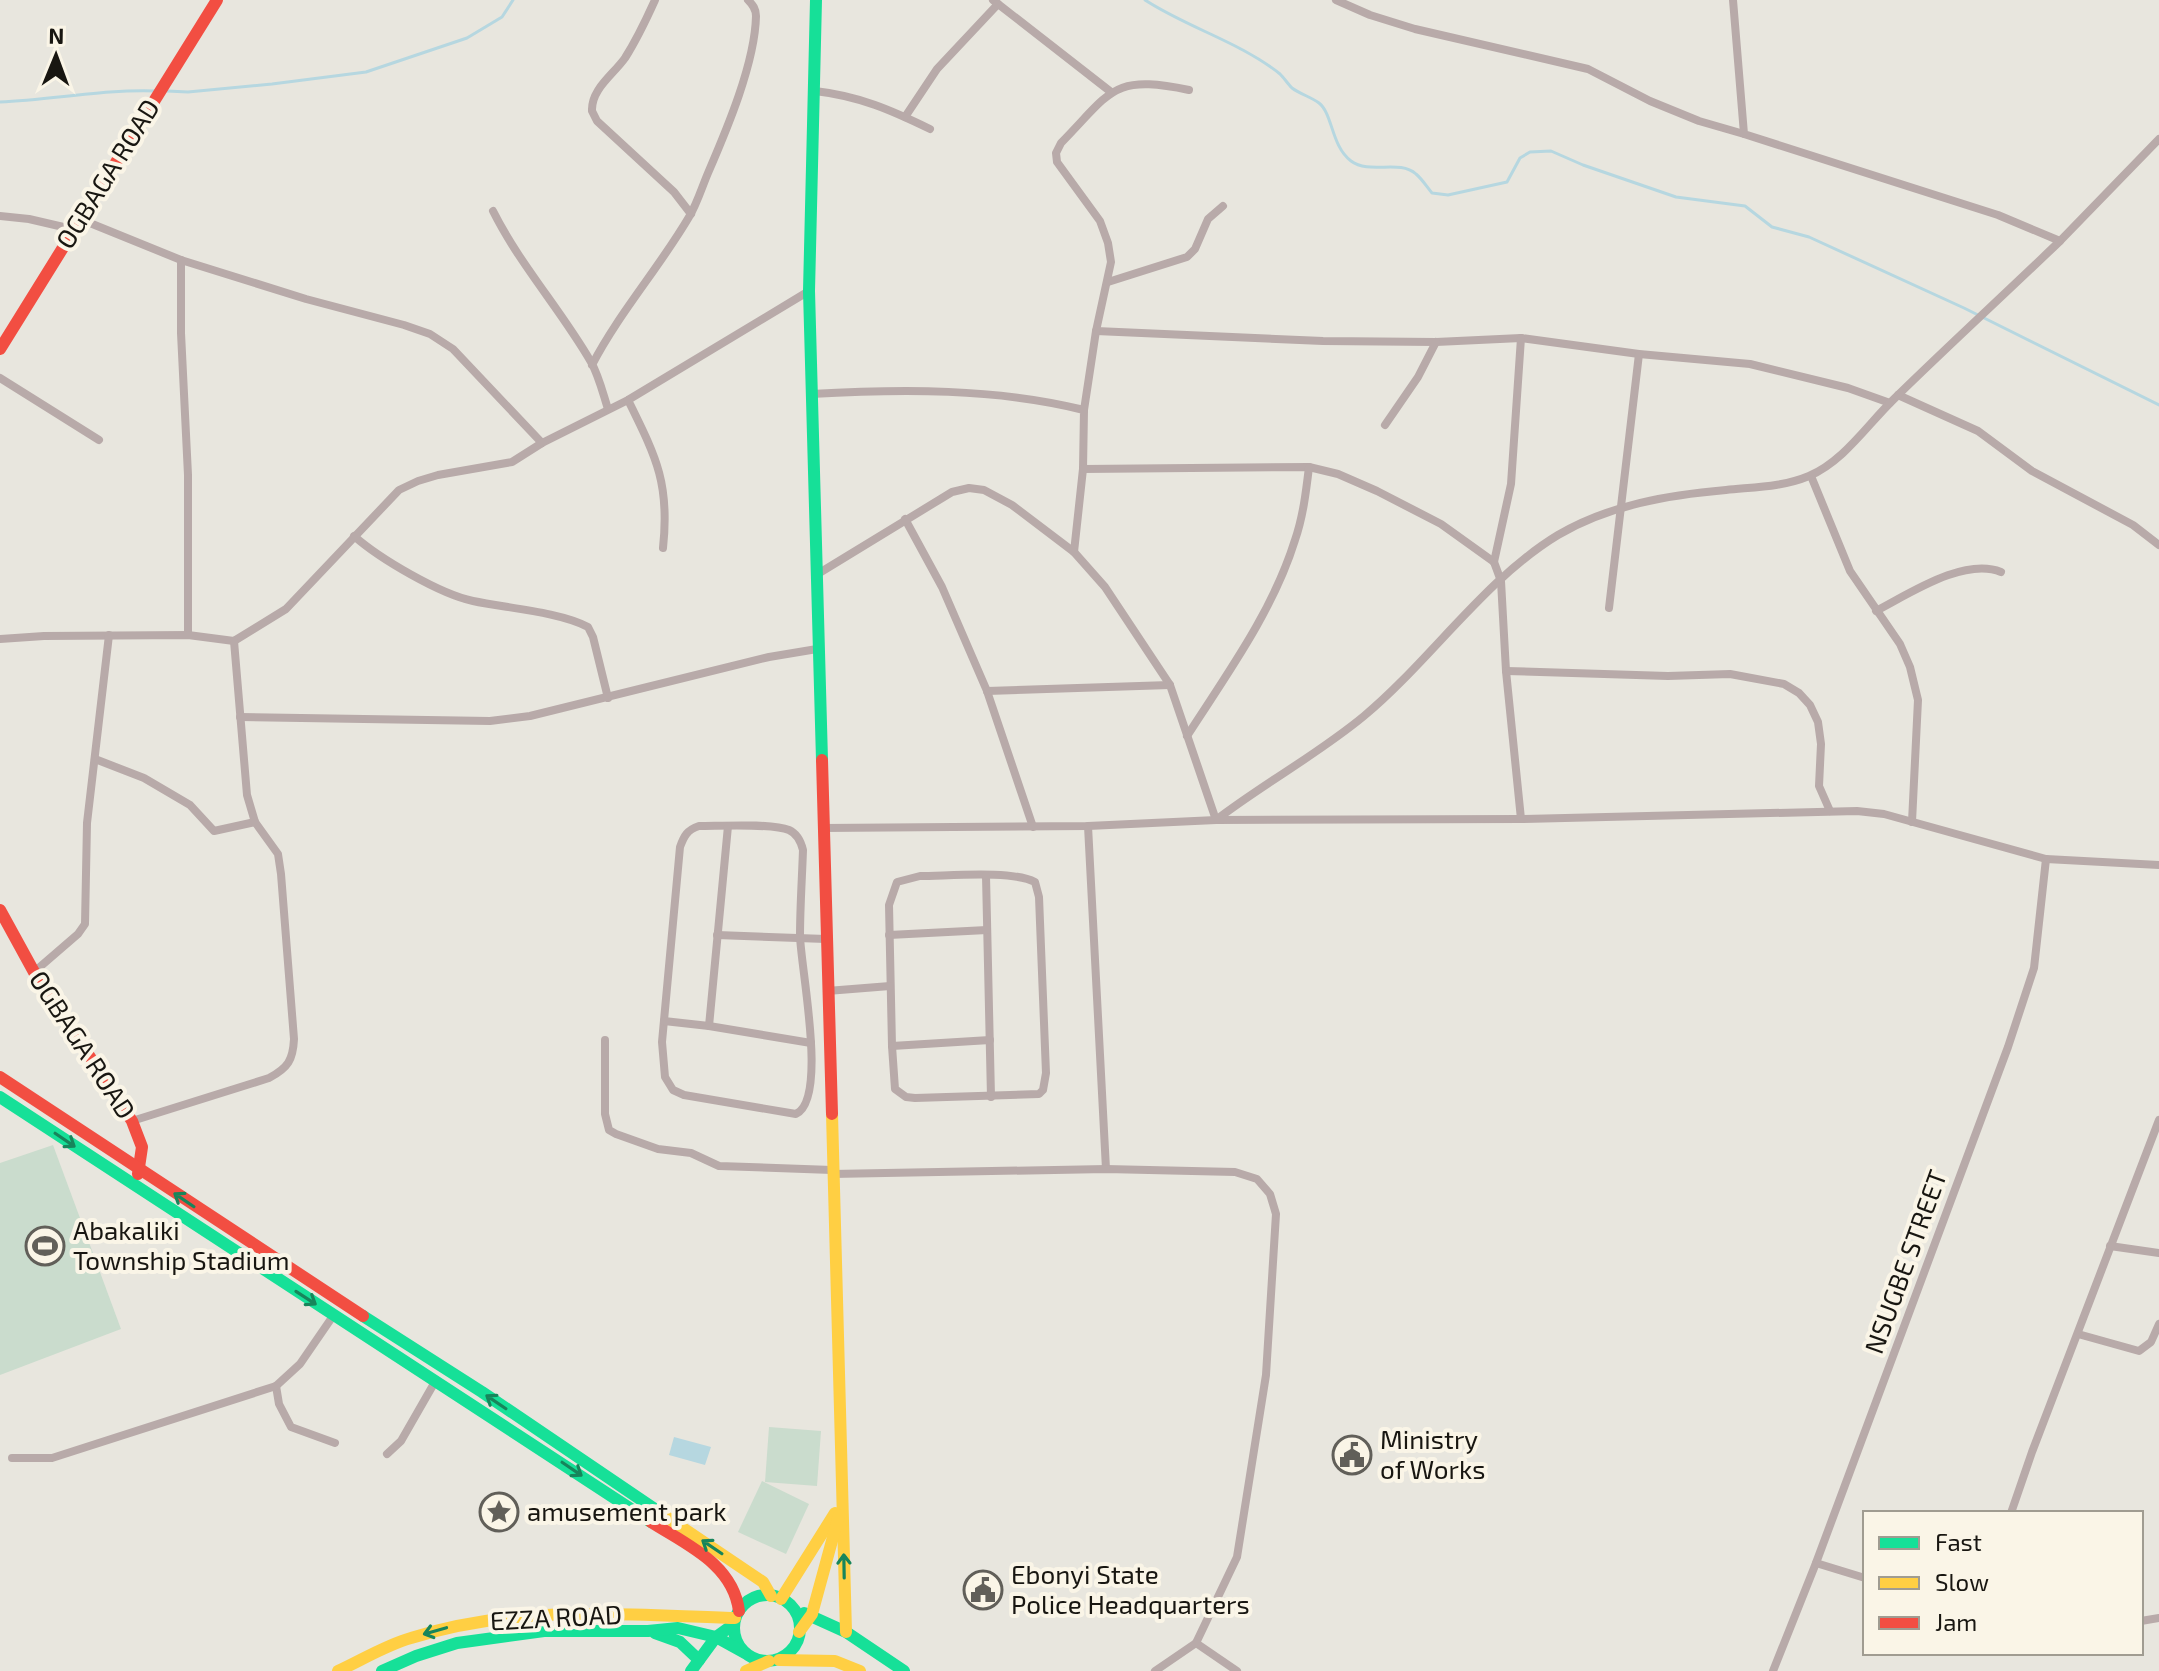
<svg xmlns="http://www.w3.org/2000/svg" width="2159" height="1671" font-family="'Exo 2',sans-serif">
	<rect width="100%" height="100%" fill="#e8e6de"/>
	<!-- green -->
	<g fill="#cadccd">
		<path d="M53,1145L121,1329L0,1375V1163Z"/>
		<path d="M769,1427L821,1431L817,1486L765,1482Z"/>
		<path d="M762,1481L809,1504L786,1554L738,1532Z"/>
	</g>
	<!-- water -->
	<path fill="#b6d7e0" d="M674,1437L711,1447L705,1465L669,1455Z"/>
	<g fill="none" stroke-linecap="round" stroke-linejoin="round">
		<!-- stream -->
		<g stroke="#b6d7e0" stroke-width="3">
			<path d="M1145,0C1188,28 1240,42 1280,74C1284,78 1288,84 1292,88C1300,94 1311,97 1319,103C1333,114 1331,146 1351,161C1370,175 1399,159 1416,174C1422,179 1427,187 1432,193L1448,195L1507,182L1520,158L1530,152L1551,151L1583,165L1676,197L1745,206L1772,227L1809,237L1964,308L2159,405"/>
			<path d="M167,91L188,92L272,84L366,72L467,38L502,17L513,0"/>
			<path d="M0,102C52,100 104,89 156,91"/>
		</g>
		<!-- street -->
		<g stroke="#b8aaa9" stroke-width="8">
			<path d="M655,0C646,20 637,39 625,58C613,75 591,89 592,111L597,121L674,192L691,214"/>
			<path d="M993,0L1111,92"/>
			<path d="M1336,0L1370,15L1415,29L1588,69L1650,101L1699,121L1744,134"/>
			<path d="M1733,0L1744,134L1998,215L2060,241L2159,139"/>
			<path d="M815,91C859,96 891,110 930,129"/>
			<path d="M905,117L937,69L998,4"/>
			<path d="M493,211C520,265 561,310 591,362C599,376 603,394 608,409"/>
			<path d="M0,216L29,219L72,229"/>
			<path d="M80,219L181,260L306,299L404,325L430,334L453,349L542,443"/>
			<path d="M181,260V333L188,475V635"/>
			<path d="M1108,282L1187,257L1195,249L1208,219L1223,206"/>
			<path d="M1096,331L1323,341L1436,342L1521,338L1639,354L1750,364L1848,388L1890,403"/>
			<path d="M592,365C619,313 659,268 689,217C697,204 702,187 708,173C727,129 755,63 756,16C756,9 753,5 748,0"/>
			<path d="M0,378L99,440"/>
			<path d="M811,394C901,389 996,388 1084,410L1083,469L1074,552"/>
			<path d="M1898,395L1978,431L2032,471L2133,525L2159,545"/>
			<path d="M628,400C656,457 670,483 663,548"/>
			<path d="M1084,410L1096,331L1111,262L1108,243L1100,221L1057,162L1056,153L1061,143C1112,91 1112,74 1189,90"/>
			<path d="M1385,425L1418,377L1436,342"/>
			<path d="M1083,469L1309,467L1338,474L1377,491L1441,524L1494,562L1501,581L1506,671L1521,819"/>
			<path d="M1811,476L1850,571L1900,644L1910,667L1918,700L1912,822"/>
			<path d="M905,519L942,587L987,691L1033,827"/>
			<path d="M354,536C380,559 440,594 473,601C506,608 560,612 588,627L593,637L608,698"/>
			<path d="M1494,562L1511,484L1521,338"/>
			<path d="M816,575L952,492L969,488L984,490L1012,505L1074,552L1105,587L1170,685L1216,820C1264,783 1317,755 1364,716C1430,661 1485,579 1558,535C1609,505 1668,495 1726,490C1754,487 1783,487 1809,476C1844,461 1867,425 1894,399C1948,346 2005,294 2060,241"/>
			<path d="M1609,608L1639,354"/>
			<path d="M1876,611C1909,594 1964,557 2001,572"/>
			<path d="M0,639L44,636L188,635L234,641L286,609L399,490L418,481L438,475L512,462L542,443L628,400L809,291"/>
			<path d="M1506,671L1668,676L1730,674L1784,684L1799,693L1810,705L1818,722L1821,744L1819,786L1830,811"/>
			<path d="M987,691L1170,685"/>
			<path d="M240,717L490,721L530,716L769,657L817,649"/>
			<path d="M1187,736C1227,674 1273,611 1295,540C1303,517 1306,492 1309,467"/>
			<path d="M95,759L144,778L190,805L214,831L255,822"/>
			<path d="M699,826C720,826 772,823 789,830C798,834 801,842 803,850C802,879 800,908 800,936C801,970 828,1099 796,1114L684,1095L673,1090L665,1077L662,1042L680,847C684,836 687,830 699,826Z"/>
			<path d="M1088,826L1106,1169"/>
			<path d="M823,828L1088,826L1216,820L1521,819L1857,811L1884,814L2046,859L2159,865"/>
			<path d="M920,876C948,876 1012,870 1035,882L1039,897L1046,1073L1043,1090L1039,1094L915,1098L906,1097L895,1089L892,1046L889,905L897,882Z"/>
			<path d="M986,876L991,1097"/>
			<path d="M717,935L826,939"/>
			<path d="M889,935L987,930"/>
			<path d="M34,972L78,934L85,924L87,823L109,635"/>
			<path d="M827,991L890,986"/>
			<path d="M664,1021L709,1026L811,1043"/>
			<path d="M709,1026L728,826"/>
			<path d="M605,1040V1114L609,1130L616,1134L658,1149L691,1153L719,1166L832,1170"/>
			<path d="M892,1046L990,1040"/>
			<path d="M132,1121L269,1078C288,1068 293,1060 294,1039L281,874L278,854L255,822L247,795L234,641"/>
			<path d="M832,1174L1106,1169L1235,1172L1257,1179L1270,1194L1276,1214L1266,1375L1237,1557L1196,1643L1155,1671"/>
			<path d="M2110,1246L2159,1253"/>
			<path d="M2078,1334L2139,1351L2151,1342L2159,1324"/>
			<path d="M276,1386L279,1404L291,1427L335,1443"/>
			<path d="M387,1454L401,1441L436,1380"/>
			<path d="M12,1458H52L276,1386L300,1364L333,1316"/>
			<path d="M2011,1513L2032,1452L2159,1120"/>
			<path d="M1816,1563L1865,1578"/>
			<path d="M2141,1621L2159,1618"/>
			<path d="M1196,1643L1237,1671"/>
			<path d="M1773,1671L1816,1563L2008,1047L2034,968L2046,859"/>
		</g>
		<!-- fast -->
		<g stroke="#16e098" stroke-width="12">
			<path d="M816,0L809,291L822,760"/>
			<path d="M0,1097L651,1522"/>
			<path d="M363,1316L482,1392L665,1516"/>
			<circle cx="767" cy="1628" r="33"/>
			<path d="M804,1613L846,1632L904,1671"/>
			<path d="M655,1633L680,1642L699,1660"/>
			<path d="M382,1671L416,1656L457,1643L544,1631H648L678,1628L716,1637L745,1653"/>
			<path d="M691,1671L716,1637L734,1624"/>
		</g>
		<!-- slow -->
		<g stroke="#ffcf43" stroke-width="12">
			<path d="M832,1114L846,1632"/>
			<path d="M665,1516L763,1582L771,1596"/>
			<path d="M781,1599L835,1513"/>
			<path d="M799,1632L812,1614L839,1515"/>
			<path d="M779,1660L835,1661L860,1671"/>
			<path d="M338,1671C362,1660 386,1645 411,1638C518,1604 624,1615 735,1618"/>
			<path d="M746,1671L769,1661"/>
		</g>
		<!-- jam -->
		<g stroke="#f24e42" stroke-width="12">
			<path d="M0,349L217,0"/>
			<path d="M822,760L832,1114"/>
			<path d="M0,910L34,972L132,1121L142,1147L138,1174"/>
			<path d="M0,1077L363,1316"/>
			<path d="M651,1522C687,1545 733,1564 739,1611"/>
		</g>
	</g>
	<!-- one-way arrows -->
	<defs><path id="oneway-shaft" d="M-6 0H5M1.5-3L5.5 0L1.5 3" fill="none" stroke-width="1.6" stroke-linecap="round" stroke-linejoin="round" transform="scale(2)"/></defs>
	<g stroke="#17855b">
		<use href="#oneway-shaft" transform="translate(65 1140) rotate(34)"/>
		<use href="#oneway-shaft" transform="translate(184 1200) rotate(-146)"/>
		<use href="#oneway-shaft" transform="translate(306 1298) rotate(33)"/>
		<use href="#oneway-shaft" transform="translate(496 1402) rotate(-146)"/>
		<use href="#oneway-shaft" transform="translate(572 1469) rotate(34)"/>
		<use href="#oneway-shaft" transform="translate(712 1547) rotate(-146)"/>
		<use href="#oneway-shaft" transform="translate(844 1566) rotate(-91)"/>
		<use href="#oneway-shaft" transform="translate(435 1631) rotate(164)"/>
	</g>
	<!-- icons -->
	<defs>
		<g id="stadium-ring" transform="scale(2)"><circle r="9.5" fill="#faf5e7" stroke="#615f59" stroke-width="1.5"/><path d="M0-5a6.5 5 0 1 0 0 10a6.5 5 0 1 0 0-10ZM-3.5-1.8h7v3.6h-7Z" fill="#615f59"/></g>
		<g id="civic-ring" transform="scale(2)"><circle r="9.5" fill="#faf5e7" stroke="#615f59" stroke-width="1.5"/><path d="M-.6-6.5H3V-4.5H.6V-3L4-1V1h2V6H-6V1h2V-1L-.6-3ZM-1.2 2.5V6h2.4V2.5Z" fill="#615f59"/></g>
		<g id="sight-ring" transform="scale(2)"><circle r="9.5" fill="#faf5e7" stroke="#615f59" stroke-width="1.5"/><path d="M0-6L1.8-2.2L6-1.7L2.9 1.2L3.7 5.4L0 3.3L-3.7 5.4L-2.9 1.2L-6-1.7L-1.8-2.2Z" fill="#615f59"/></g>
	</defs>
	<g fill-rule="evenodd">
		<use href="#stadium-ring" x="45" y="1246"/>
		<use href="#civic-ring" x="1352" y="1455"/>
		<use href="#sight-ring" x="499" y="1512"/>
		<use href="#civic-ring" x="983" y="1590"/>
	</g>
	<g text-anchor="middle" stroke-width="8" stroke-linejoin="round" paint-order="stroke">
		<!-- street labels -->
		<g font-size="26" fill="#181611" stroke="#faf5e7">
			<text transform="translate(108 174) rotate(-58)" y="9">OGBAGA ROAD</text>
			<text transform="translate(82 1045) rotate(57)" y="9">OGBAGA ROAD</text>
			<text transform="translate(1906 1262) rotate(-70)" y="9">NSUGBE STREET</text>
			<text transform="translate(556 1618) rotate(-3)" y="9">EZZA ROAD</text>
		</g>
		<!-- poi labels -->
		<g font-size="26" fill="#181611" stroke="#faf5e7" text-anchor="start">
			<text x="73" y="1240">Abakaliki<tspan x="73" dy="30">Township Stadium</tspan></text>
			<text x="1380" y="1449">Ministry<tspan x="1380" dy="30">of Works</tspan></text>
			<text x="527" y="1521">amusement park</text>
			<text x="1011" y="1584">Ebonyi State<tspan x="1011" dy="30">Police Headquarters</tspan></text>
		</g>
	</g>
	<!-- legend -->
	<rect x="1863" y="1511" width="280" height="144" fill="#faf5e7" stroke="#a09c91" stroke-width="2"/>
	<rect x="1879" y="1537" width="40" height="12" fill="#16e098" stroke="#a09c91" stroke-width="2"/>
	<text x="1935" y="1551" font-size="24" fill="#181611">Fast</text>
	<rect x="1879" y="1577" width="40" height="12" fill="#ffcf43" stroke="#a09c91" stroke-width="2"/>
	<text x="1935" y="1591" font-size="24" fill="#181611">Slow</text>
	<rect x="1879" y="1617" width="40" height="12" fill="#f24e42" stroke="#a09c91" stroke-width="2"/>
	<text x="1935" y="1631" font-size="24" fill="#181611">Jam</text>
	<!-- north arrow -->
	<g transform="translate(56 56) rotate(1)" stroke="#faf5e7" stroke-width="6" paint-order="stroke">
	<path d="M0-6L14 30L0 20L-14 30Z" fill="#181611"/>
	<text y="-12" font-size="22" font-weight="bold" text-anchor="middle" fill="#181611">N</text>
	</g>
</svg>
